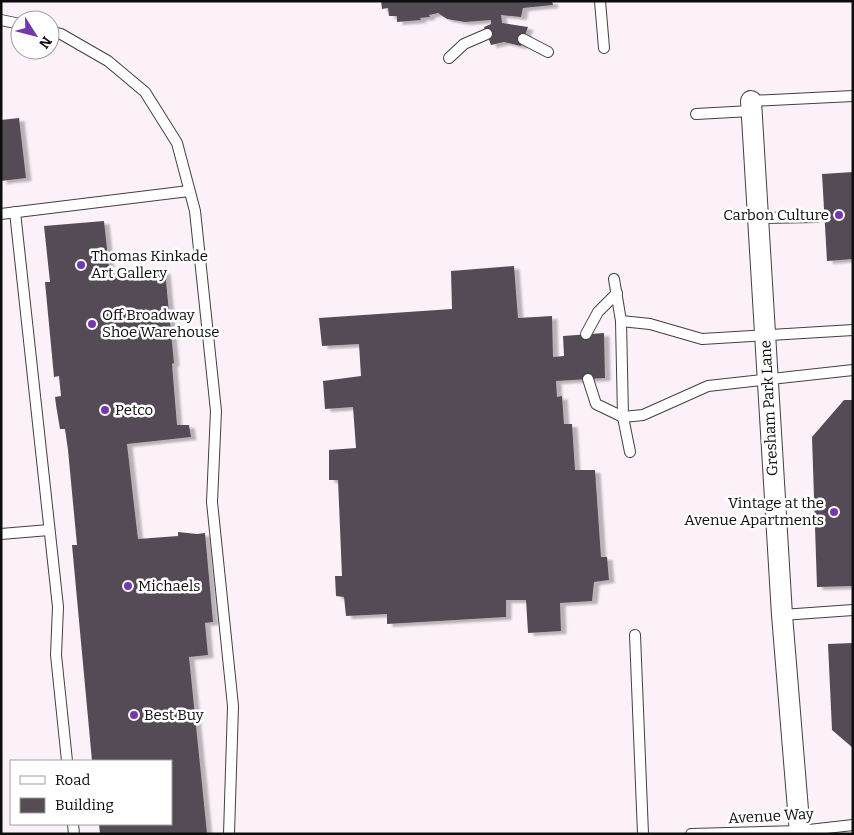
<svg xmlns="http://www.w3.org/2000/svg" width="854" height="835" font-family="Bitter,serif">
	<defs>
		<filter id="shadow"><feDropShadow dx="5.5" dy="3" stdDeviation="1" flood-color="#0004"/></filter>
	</defs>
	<rect width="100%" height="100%" fill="#fdf1f9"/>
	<!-- building -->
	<g fill="#554c56" filter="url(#shadow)">
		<path d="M381,1H552L553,5L523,8L521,17L501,15L502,23L528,27L521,46L504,42L491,45L484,27L491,24V20L465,22L447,19L438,13L429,15L430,17L420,18L421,20L397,22V16H389L388,8L382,9Z"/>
		<path d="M19,118L26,178L1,181V120Z"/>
		<path d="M853,172V259L827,261L822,174Z"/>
		<path d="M104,221L110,276L165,271L174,363L172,364L177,425H189L191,437L127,444L138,539L178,536V532L197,534L205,533L213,622L205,623L208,655L189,657L207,833L100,834L99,824H171V761H92L72,545H77L68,450L65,429H60L56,405L55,397L61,396L59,376L54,377L45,282H50L44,226Z"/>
		<path d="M514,266L518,318L552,316L553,357L564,356L563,336L604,333L605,378L556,381L557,397L562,396L564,424H572L575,470H595L601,557H607L609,580L594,582L592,601L560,603L561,631L528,633L526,600H506V617L387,624V614L346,616L344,597L336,596L335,576H342L338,480H329V450L356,448L353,407L325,409L323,381L361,376L359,344L322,346L319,318L452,309L451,271Z"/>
		<path d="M844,400H853V586L817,587L812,437Z"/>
		<path d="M853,643V748L832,730L828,644Z"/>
	</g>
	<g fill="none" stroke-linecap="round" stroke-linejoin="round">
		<!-- service casing -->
		<g stroke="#414141" stroke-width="12">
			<g id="service">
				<path d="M600,1L604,48"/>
				<path d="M1,20L20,24"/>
				<path d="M50,31L61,34L108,61L145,92L177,143L195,211L216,411L212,502L233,706L229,834"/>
				<path d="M523,39L548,52"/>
				<path d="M449,58L464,44L487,34"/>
				<path d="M751,101L853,96"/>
				<path d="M696,114L751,111"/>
				<path d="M15,212L58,607L56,655L67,761"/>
				<path d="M1,214L189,191"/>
				<path d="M758,218L817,217"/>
				<path d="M614,279L621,321L623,417L630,452"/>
				<path d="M621,321L650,324L702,339L853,330"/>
				<path d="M586,334L598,312L617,293"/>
				<path d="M588,379L596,404L623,417L643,415L708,386L853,370"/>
				<path d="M1,534L49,530"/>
				<path d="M782,615L853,610"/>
				<path d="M635,635L643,834"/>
				<path d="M73,824L74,834"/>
				<path d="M691,834L800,831L853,825"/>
			</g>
		</g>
		<!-- minor casing -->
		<g stroke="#414141" stroke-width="22">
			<path id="minor" d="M751,101L782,615L800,834"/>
		</g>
		<!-- service -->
		<use href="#service" stroke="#fff" stroke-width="10"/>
		<!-- minor -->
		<use href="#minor" stroke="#fff" stroke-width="20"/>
	</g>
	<!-- markers -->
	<g fill="#7437ad" stroke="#fff" stroke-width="2">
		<circle cx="839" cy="215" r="5"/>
		<circle cx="81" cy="265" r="5"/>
		<circle cx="92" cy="324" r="5"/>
		<circle cx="105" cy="410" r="5"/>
		<circle cx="834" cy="512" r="5"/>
		<circle cx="128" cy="586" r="5"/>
		<circle cx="134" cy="715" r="5"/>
	</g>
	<g text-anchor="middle" stroke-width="5" stroke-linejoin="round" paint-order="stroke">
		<!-- poi labels -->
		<g font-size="15" fill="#0e0e0e" stroke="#fff" text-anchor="start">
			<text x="829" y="220" text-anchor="end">Carbon Culture</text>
			<text x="91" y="261">Thomas Kinkade<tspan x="91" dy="17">Art Gallery</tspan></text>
			<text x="102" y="320">Off Broadway<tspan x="102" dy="17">Shoe Warehouse</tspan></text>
			<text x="115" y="415">Petco</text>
			<text x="824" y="508" text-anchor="end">Vintage at the<tspan x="824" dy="17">Avenue Apartments</tspan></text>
			<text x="138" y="591">Michaels</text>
			<text x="144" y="720">Best Buy</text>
		</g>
		<!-- street labels -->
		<g font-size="15" fill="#0e0e0e" stroke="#fff">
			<text transform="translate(769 408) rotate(-93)" y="5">Gresham Park Lane</text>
			<text transform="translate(771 816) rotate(-3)" y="5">Avenue Way</text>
		</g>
	</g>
	<!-- border -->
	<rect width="854" height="835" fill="none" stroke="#0e0e0e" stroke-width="5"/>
	<!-- legend -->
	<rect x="10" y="760" width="162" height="65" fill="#ffffff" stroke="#9f9f9f"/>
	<rect x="20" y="776" width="25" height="8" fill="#ffffff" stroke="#9f9f9f"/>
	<text x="55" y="785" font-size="15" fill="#0e0e0e">Road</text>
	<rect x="20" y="798" width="25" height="15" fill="#554c56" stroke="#9f9f9f"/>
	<text x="55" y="810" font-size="15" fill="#0e0e0e">Building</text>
	<!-- north arrow -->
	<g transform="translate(35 35) rotate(126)"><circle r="24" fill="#ffffff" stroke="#9f9f9f"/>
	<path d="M0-4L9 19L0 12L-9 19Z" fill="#7437ad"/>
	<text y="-8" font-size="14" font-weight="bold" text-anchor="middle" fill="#0e0e0e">N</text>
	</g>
</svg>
